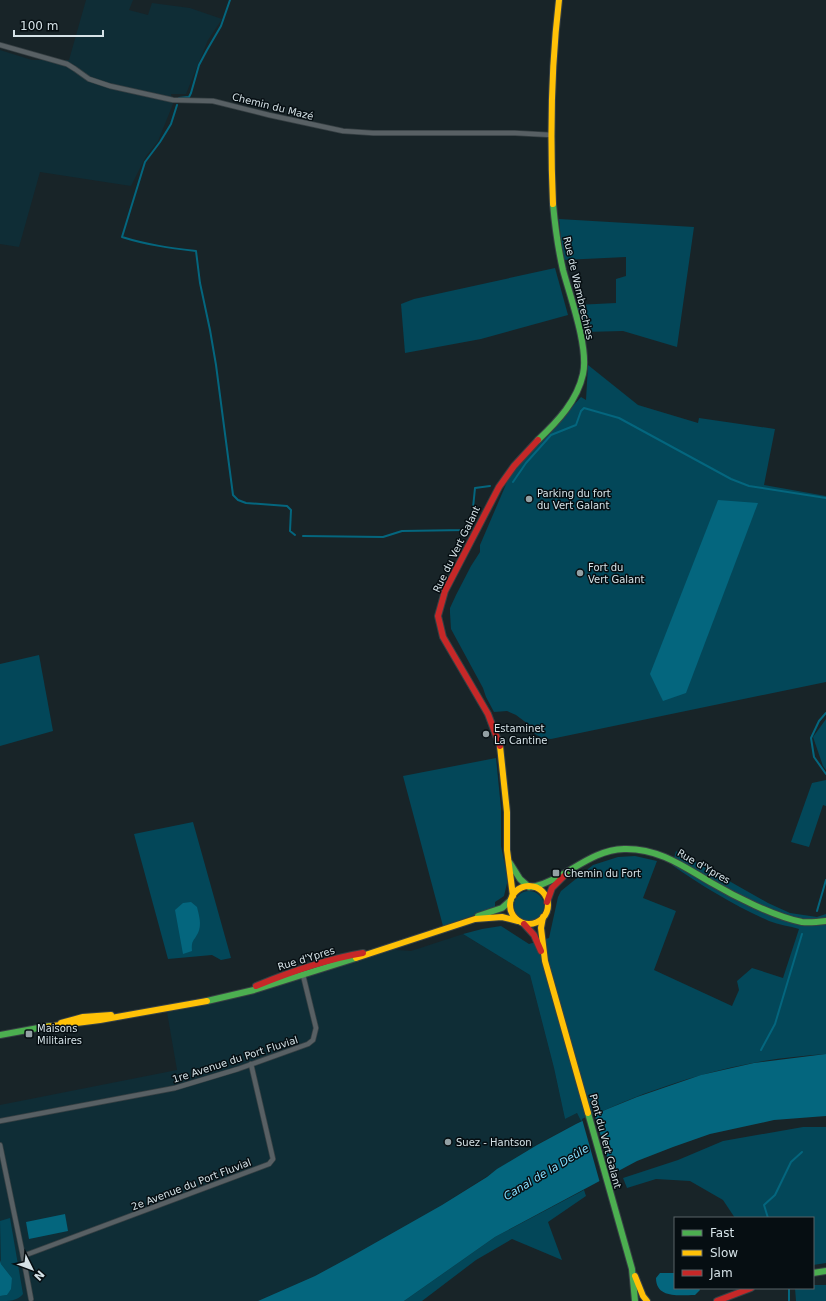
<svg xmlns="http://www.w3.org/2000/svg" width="826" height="1301" font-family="'DejaVu Sans',sans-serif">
	<rect width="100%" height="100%" fill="#182428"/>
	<!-- built -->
	<g fill="#0f2d36">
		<path d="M86,0H133L129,10L148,15L152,3L190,8L222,19L208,40L186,94H171L173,104L158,141L146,156L131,186L40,172L19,247L0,244V50L32,60H69Z"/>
		<path d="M463,934L530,975L554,1068L565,1119L577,1113L581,1121L536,1145L442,1205L352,1256L315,1276L258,1301H0V1105L177,1070L167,1012L198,1007L220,1002L395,948L397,950L411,951Z"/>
	</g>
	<!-- green -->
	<g fill="#034759">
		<path d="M559,219L694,227L677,347L623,331L584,332L576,305L616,303V279L626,276V257L563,260Z"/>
		<path d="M555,268L568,315L481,339L405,353L401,304L414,299Z"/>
		<path d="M588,365L638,405L698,423L699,418L775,429L764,485L826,496V682L551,739L542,738L532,732L528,724L516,715L507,711L494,712L486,697L483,688L451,629L450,613V608L456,595L471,566L480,552V545L510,475L581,397L586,400Z"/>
		<path d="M39,655L53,731L0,746V664Z"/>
		<path d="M826,719V770L823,766L813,737Z"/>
		<path d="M496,758L501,808V846L508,879L504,896L495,902V908L443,926L403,776Z"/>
		<path d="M826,780V806L823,805L809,847L791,842L812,783Z"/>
		<path d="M193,822L231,958L221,960L212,955L168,959L134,834Z"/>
		<path d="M676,851L768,903L790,913L817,917L826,914V1054C802,1056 777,1058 753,1063C694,1074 635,1095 581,1121L577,1113L565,1119L554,1068L530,975L463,934L482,929L501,926L529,944L549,938L558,897L561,891L593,865L618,857L635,856L657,861L643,898L676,911L654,970L732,1006L739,990L737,981L752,968L783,978L799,929C790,926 779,925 769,921C735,906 702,886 672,865Z"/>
		<circle cx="529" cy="906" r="15"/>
		<path d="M803,1127H826V1263L813,1265V1218H735L723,1200L690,1181L656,1179L627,1188L623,1178L678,1160L723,1141Z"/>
		<path d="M584,1190L586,1196L548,1222L562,1260L512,1239L476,1260L422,1301H404L495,1237Z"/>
		<path d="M10,1218L23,1294C18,1301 8,1301 0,1301V1296L7,1295L12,1278L1,1264L0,1221Z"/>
		<path d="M813,1285H826V1301H796L795,1288H813Z"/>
	</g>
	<!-- water -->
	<g fill="#04667e">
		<path d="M718,500L758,503L686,693L663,701L650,674Z"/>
		<path d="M191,902L197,907C199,916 202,924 198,933C194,941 191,940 192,951L183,954L175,910L183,903Z"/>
		<path d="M826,1054V1116L774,1120L710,1134L673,1147L637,1161L495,1237L404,1301H258L315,1276L352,1256L442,1205L487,1177L497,1169L537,1145L576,1124L605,1110L637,1097L701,1075L754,1063Z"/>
		<path d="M65,1214L68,1231L29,1239L26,1222Z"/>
		<path d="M0,1260L1,1264L12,1278L11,1289L7,1295L0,1296Z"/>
		<path d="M660,1273H675V1288H699L700,1290L695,1295C680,1295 656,1299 656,1278Z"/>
	</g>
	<!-- pier -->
	<path fill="#182428" d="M594,1113L613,1177L600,1183L582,1119Z"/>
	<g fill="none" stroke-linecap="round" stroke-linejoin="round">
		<!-- stream -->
		<g stroke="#04667e" stroke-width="2">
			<path d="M179,98L189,97L191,93L199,65L207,50L221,26L230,0"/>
			<path d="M177,105L171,124L160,142L145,162L122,237C147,245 171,248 196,251L200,283L210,330L216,365L233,495L238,500L246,503L287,506L291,510L290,531L295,535"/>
			<path d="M513,482L526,463L551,435L576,425L581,411L584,408L619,418L731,479L749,486L826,498"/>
			<path d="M303,536L383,537L402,531L465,530L471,528L475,488L490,486"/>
			<path d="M826,713L819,721L811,738L814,757L826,774"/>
			<path d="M817,911L826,880"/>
			<path d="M761,1050L775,1024L802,934"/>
			<path d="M768,1218L764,1205L775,1195L791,1162L802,1152"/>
			<path d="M789,1301V1288"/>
		</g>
		<!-- street casing -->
		<g stroke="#374044" stroke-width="6">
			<g id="street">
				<path d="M0,45L67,64L75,69L89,79L110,86L173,100L213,101L269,115L343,131L373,133H515L552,135"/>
				<path d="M0,1121L175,1088L238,1069L308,1044L313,1040L316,1028L303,975"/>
				<path d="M0,1145L23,1256L31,1299"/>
				<path d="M23,1256L269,1164L273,1159L251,1064"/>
			</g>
		</g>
		<!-- fast casing -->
		<g stroke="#374044" stroke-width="8">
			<g id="fast">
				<path d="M538,440C558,421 577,401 583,374C589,348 570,296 563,270C558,248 555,226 553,204"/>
				<path d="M510,863L520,879L529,887"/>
				<path d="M533,887C566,879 589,850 624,849C658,848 683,866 710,882C734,896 775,917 802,922C810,923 818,922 826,921"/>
				<path d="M478,916L502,908L511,900"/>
				<path d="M207,1001L254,990L356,958"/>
				<path d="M0,1035L49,1026"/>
				<path d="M588,1113L632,1269L635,1301"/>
				<path d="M813,1273L826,1271"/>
			</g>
		</g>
		<!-- slow casing -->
		<g stroke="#374044" stroke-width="8">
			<g id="slow">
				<path d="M553,204C550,136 551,67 559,0"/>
				<path d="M500,746L507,812V850L513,896"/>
				<circle cx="529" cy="905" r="19"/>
				<path d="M543,917L541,928L545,961L588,1113"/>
				<path d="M356,958L475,919L502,917L518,921"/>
				<path d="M61,1023L83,1017L111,1015"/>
				<path d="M45,1027L100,1020L207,1001"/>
				<path d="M635,1276L643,1296L647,1301"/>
			</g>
		</g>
		<!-- jam casing -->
		<g stroke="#374044" stroke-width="8">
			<g id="jam">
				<path d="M500,746L488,714L443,637L438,616L445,591L499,487L514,466L538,440"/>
				<path d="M547,902L552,888L565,875"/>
				<path d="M524,924L534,935L541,951"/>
				<path d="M256,986C290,972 327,959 363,953"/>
				<path d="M717,1301L751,1288"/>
			</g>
		</g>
		<!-- street -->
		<use href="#street" stroke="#586064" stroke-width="4.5"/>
		<!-- fast -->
		<use href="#fast" stroke="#4caf50" stroke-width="6"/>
		<!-- slow -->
		<use href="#slow" stroke="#ffc107" stroke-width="6"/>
		<!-- jam -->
		<use href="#jam" stroke="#c62828" stroke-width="6"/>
	</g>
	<!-- markers -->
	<g fill="#93a0a4" stroke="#060e12" stroke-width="1.5">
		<circle cx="529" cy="499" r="4"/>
		<circle cx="580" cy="573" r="4"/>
		<circle cx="486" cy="734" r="4"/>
		<rect x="552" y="869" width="8" height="8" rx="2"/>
		<rect x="25" y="1030" width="8" height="8" rx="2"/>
		<circle cx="448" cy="1142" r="4"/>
	</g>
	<g text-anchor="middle" stroke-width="3" stroke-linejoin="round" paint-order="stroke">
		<!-- street labels -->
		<g font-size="10" fill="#d5e2e7" stroke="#060e12">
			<text transform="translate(273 106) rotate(14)" y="4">Chemin du Mazé</text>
			<text transform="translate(579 288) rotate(77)" y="4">Rue de Wambrechies</text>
			<text transform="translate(456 549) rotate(-64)" y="4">Rue du Vert Galant</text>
			<text transform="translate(704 866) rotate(30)" y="4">Rue d'Ypres</text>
			<text transform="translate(306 958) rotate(-17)" y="4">Rue d'Ypres</text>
			<text transform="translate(235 1059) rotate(-18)" y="4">1re Avenue du Port Fluvial</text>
			<text transform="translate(606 1141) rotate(75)" y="4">Pont du Vert Galant</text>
			<text transform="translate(191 1184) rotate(-21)" y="4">2e Avenue du Port Fluvial</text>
		</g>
		<!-- poi labels -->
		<g font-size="10" fill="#d5e2e7" stroke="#060e12" text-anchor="start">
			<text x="537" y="497">Parking du fort<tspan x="537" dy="12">du Vert Galant</tspan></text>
			<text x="588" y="571">Fort du<tspan x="588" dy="12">Vert Galant</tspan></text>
			<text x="494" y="732">Estaminet<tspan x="494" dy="12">La Cantine</tspan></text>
			<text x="564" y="877">Chemin du Fort</text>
			<text x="37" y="1032">Maisons<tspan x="37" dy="12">Militaires</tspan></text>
			<text x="456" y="1146">Suez - Hantson</text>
		</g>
		<!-- water labels -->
		<g font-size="11" font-style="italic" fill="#85dfff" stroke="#060e12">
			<text transform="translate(546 1172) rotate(-31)" y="4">Canal de la Deûle</text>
		</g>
	</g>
	<!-- legend -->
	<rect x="674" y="1217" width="140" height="72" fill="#060e12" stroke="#596367"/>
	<rect x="682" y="1230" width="20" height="6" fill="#4caf50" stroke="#596367"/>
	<text x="710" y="1237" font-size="12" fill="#d5e2e7">Fast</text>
	<rect x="682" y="1250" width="20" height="6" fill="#ffc107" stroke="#596367"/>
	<text x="710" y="1257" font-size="12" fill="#d5e2e7">Slow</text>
	<rect x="682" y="1270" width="20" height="6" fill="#c62828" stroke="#596367"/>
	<text x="710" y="1277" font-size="12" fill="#d5e2e7">Jam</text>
	<!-- north arrow -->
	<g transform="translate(32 1269) rotate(132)" stroke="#060e12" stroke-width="3" paint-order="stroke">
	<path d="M0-3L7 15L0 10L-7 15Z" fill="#d5e2e7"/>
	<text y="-6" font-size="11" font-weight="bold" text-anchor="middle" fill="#d5e2e7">N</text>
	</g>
	<!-- scale -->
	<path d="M14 30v6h89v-6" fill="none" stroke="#d5e2e7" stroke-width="2"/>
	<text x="20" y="30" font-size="12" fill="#d5e2e7" stroke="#060e12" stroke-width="3" paint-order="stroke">100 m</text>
</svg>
